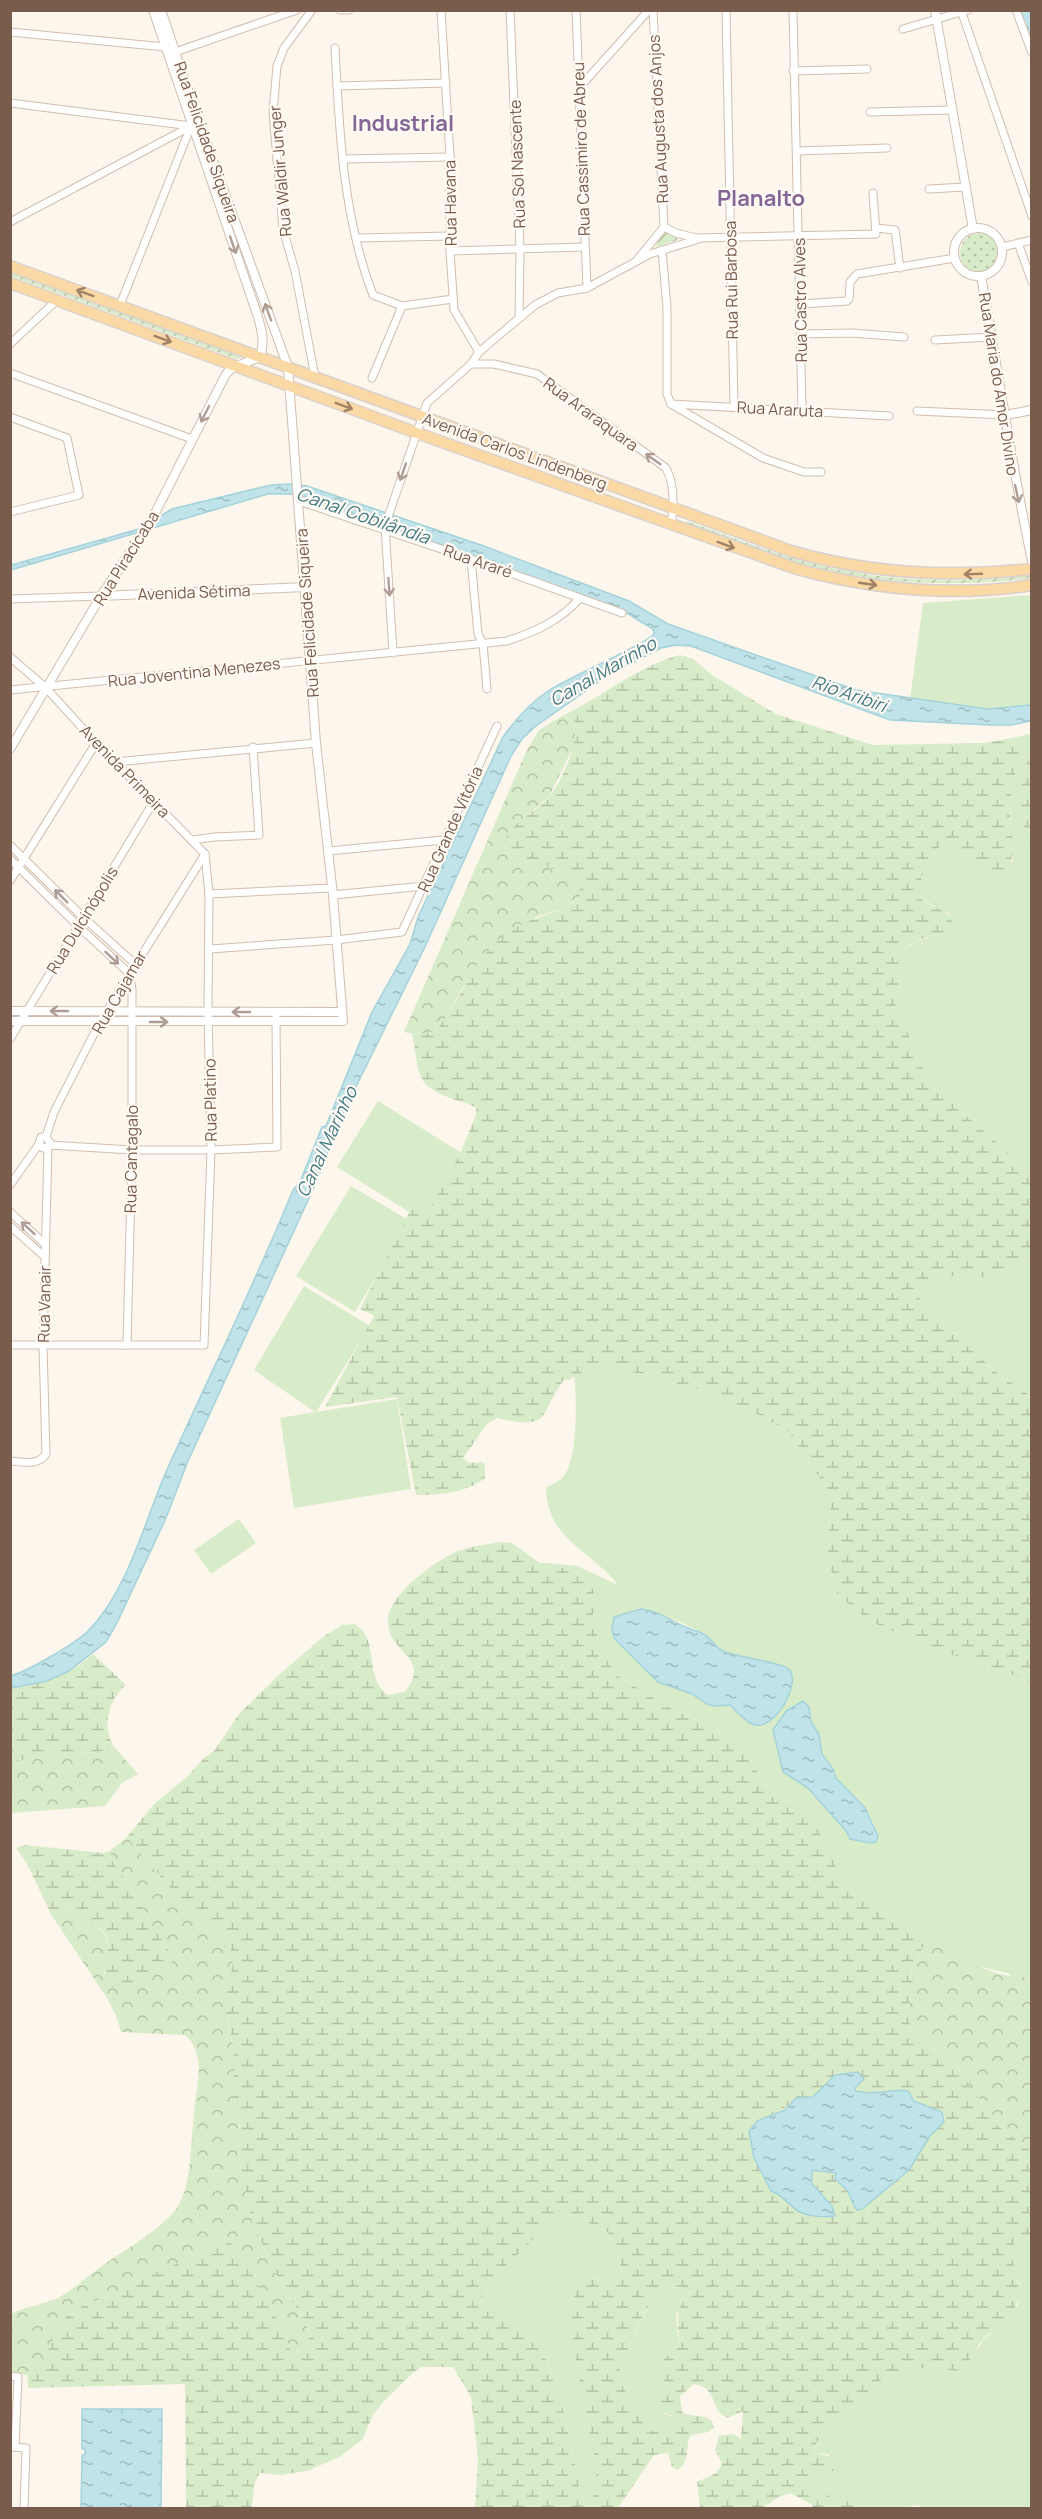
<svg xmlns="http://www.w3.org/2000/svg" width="1042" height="2519" font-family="Manrope,sans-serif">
	<defs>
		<pattern id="forest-crowns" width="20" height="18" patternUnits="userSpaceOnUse" patternTransform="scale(1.5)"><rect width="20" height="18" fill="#d8ecc9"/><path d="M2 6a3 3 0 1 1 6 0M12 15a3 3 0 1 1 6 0" fill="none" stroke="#b4c2a5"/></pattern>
		<pattern id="wetland-marsh" width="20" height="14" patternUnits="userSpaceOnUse" patternTransform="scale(1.5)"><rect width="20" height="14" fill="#d8ecc9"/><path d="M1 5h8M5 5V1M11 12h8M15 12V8" fill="none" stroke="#b4c2a5"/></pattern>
		<pattern id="park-dots" width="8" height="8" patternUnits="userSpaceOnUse" patternTransform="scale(1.5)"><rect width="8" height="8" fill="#d8ecc9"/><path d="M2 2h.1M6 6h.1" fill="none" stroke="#b4c2a5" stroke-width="1.8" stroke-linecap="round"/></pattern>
		<pattern id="garden-furrows" width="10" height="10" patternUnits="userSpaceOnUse" patternTransform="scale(1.5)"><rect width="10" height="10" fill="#d8ecc9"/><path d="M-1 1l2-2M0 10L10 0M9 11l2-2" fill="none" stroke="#b4c2a5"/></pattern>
		<pattern id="water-ripples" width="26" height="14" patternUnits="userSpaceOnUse" patternTransform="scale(1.5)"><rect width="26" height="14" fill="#bfe3e8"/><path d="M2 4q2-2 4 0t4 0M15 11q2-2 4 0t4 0" fill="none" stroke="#a0bbbe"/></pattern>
	</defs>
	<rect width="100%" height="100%" fill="#fdf6ec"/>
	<!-- grass -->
	<g fill="#d8ecc9" fill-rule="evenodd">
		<path d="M1031,595V705L987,709L910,699L923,603Z"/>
		<path d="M1030,734L1031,753L1028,759L1017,801L1032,852L1031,1172L930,1084L894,1004L901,975L898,961L903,950L916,941L928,938L950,914L921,899C916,877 929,858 943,843L955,842L965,852L1013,862L1010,802L1017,741L1012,738Z"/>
		<path d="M378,1101L468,1157L427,1223L337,1167Z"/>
		<path d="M351,1186L410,1221L355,1312L296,1276Z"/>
		<path d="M1028,1262L1031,1263V1396L996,1372L919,1302L924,1286C936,1279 950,1273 965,1275C976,1276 986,1279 998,1276C1009,1274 1018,1267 1028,1262Z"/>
		<path d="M304,1286L370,1326L316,1412L397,1399L411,1489L294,1508L280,1418L315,1412L254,1370Z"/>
		<path d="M610,1366L701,1390L746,1408L788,1431L832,1496L827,1545L833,1583L899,1633L926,1646L1021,1678L1031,1685V1977L1016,1979L1007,1973L973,1965L948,1952L848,1890L794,1803L768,1787L742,1748L719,1729L675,1711L618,1676L600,1651L593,1613L594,1590L579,1574L549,1563L577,1566L618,1585C590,1549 547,1540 546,1488C551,1485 558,1482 562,1478C578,1464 577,1397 574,1376L584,1371ZM641,1609L668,1617L701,1632L726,1653L769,1664H778L792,1678C790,1697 780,1717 762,1725L738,1713L730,1705L715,1706L707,1704L692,1694L667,1685L651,1676L645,1668ZM809,1707L811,1722L819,1734L822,1754L836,1778L869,1814L875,1827L871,1843C840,1836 831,1807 808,1787C800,1781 792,1777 783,1772L775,1742Z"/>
		<path d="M239,1519L256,1543L211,1574L194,1550Z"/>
		<path d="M566,2215L576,2216L608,2233L624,2276C611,2277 591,2274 581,2286C557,2313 594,2433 596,2471C597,2480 594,2489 593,2498L586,2501L580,2490L565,2416L549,2366L534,2338L479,2304L494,2277L554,2219Z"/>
		<path d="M1031,2236V2508H923L918,2505C880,2514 839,2506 806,2485L804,2479L810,2476L835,2470L828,2454L817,2453L814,2449C819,2433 836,2424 849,2414C859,2407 865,2394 874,2386C898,2363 925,2367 956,2371L980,2346L983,2340L998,2327L1018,2305L1021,2284L1013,2274V2260L1010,2249L1017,2239Z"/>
		<path d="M669,2287L685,2288L691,2295L676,2314L679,2347L675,2353L661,2360L660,2372L668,2391L664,2414L676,2417L681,2423L670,2433H647L620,2381V2368L639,2324L654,2298Z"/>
	</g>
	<!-- forest -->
	<g fill="url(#forest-crowns)">
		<path d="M564,715L574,723L576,735L574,745L549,797L519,822L505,847L572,877L580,884V897L564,908L536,917L463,987L442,1024L433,1032L418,1035L404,1032L526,752L539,730Z"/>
		<path d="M115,1748L138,1774L122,1783L105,1806L11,1813V1762L56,1754L97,1752Z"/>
		<path d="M127,1837L170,1888L194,1911L220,1931L230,1945L233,1963L227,2020L234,2048V2101L240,2111L238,2152L246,2196L252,2221L280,2283L305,2321L311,2335L304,2348L292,2354L281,2325L234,2246L218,2239L192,2257L135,2282L117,2293L84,2305L66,2317L42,2360L34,2367H27L28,2375L11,2373V2314C26,2306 43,2305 58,2298C72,2290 86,2278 99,2268C122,2251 166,2228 180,2203C192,2183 191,2129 195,2104C198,2080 205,2052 185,2035L121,2032L117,2018L107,1998L52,1916L65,1905L73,1910L79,1921C111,1927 113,1945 104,1974L122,1986L157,1972L168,1949L146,1916L139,1899L110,1858L111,1850Z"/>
		<path d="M927,1939C954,1956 1000,1981 1031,1977V2151L997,2125L956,2066L938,2055L911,2029L907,2011L913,1983L911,1970Z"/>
	</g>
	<!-- wetland -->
	<g fill="url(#wetland-marsh)" fill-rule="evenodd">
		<path d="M680,655L693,659L712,675L776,714L873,745L985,743L1012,738L1017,741C1022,761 1012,781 1010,801C1008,826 1020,849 1006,874L995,877L979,869L955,842L943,843C929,858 916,877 921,899C936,910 954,909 954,932C942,937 928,935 916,941C887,954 907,971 902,991C901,995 897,1000 895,1004L930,1084L1031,1172V1263L1028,1262C1017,1267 1010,1274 998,1276C968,1281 954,1268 924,1286L919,1302L996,1372L1031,1396V1685L1021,1678L926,1646L870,1621L838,1595L833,1583L827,1545L832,1496L788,1431L746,1408L701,1390L610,1366L584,1371L569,1380H564C537,1415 554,1431 497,1418L487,1424L463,1458L469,1463L482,1462L485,1465V1478C466,1493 440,1495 416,1495L397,1397L325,1407L374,1316L360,1309L411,1209L425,1217L459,1156L476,1115V1108C467,1102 459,1102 450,1098C411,1083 421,1070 412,1035L433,1032L438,1028C461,999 475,957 505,934C527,917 563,914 580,897V884L572,877L513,852L505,847C502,826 539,811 550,796C562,780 579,743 574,722L564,715C607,694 634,668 680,655Z"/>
		<path d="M1031,753H1032L1031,852L1017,801L1028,759Z"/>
		<path d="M499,1542L512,1543L540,1563H549L579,1574L594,1590L593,1613L600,1650L618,1676L675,1711L719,1729L742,1748L768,1787L794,1803L811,1816L848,1890L927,1939L911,1970L913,1983L907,2011L911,2029L938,2055L956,2066L997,2125L1031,2151V2236L1017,2239L1010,2249L1014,2266L1013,2274L1023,2289C1018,2306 1009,2318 996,2329C992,2332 987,2335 984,2338C972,2352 975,2359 956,2371C925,2367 898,2363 874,2386C865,2394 859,2407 849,2414C836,2424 819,2433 814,2449C820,2457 834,2455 842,2462C836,2476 817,2472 804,2479L806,2485L833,2498L873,2508H814L811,2504L790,2493L779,2497L762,2508H700L697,2482C707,2477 719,2475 722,2463L715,2450L719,2436L733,2434L741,2439L743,2411L728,2418C708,2410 720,2389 694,2384L680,2396L682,2412C691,2418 702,2413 712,2421L714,2427L708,2432L691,2435C684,2447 691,2463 677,2470L672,2467L668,2453L654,2455L618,2508H475L478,2457L471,2397L453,2367H421L414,2372L384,2401L373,2415L362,2440L339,2457L307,2471L280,2475L260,2473C251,2485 255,2495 251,2508H186L185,2384L28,2388L27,2367H34L42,2360L66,2317L84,2305L117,2293L135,2282L192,2257L218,2238L234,2245L281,2325L292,2354L304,2348L311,2334L305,2321L280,2283L252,2221L246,2196L238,2152L240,2111L234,2101V2048L224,2005L233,1963L230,1945L220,1931L194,1911L170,1888L127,1837L154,1804L188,1776L204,1758L215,1750L239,1714L281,1673L323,1637L342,1625L355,1624C358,1627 363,1630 365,1634C376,1653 367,1680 388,1695L405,1692C433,1656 386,1653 388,1620C389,1594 436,1560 458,1551C471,1546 485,1545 499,1542ZM835,2075L859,2093L891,2091L911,2096L914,2101L942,2112L945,2119L925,2143L909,2170L862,2209L854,2206L848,2191L835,2179L836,2173L812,2170V2184L832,2206L835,2214C823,2215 806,2218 795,2209C787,2202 783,2194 771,2191L754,2158L749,2131C762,2115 779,2117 796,2098L813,2097ZM566,2215L576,2216L608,2233L624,2275C610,2277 591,2275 580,2286C556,2311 594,2433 596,2471C597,2480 594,2490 593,2498L586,2501L580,2490L565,2416L549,2366L534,2338L503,2309L479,2303L494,2277L554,2220ZM669,2287L685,2288L691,2295C671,2308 680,2327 679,2347L660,2362V2371L668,2391L658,2405L659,2411L676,2417L681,2423L670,2433L652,2431L648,2433L620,2381V2368L639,2323L654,2298Z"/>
		<path d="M93,1654L126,1685C108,1700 101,1728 115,1748L97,1752L56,1754L11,1762L10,1688C41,1685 70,1675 93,1654Z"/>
		<path d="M25,1845L104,1853L111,1850L110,1858L139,1899L146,1916L168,1949L172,1962L170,1968L122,1986L111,1987C92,1963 133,1932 79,1921L73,1910L66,1905L52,1916L27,1864L16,1848Z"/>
	</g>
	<!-- park -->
	<circle fill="url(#park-dots)" cx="980" cy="253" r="20"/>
	<!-- garden -->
	<g fill="url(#garden-furrows)">
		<path d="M664,232L677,237L678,240L655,247Z"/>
		<path d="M11,272L242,357L237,359L11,276Z"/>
		<path d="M687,521C732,537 776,555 823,566C890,582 960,584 1028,575L1031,578C961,587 890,585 821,569C775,558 731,540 686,524Z"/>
	</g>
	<!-- water -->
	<g fill="url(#water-ripples)" stroke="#a5d3da" stroke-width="1.5">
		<path d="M1020,11H1031V42Z"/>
		<path d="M290,484L307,486L481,545L629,601L668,624L856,690L987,709L1031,705V721L1011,725H989L890,720L691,646L676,645L661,648L607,676L536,726L522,739L511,756L424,949L345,1109L316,1183L188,1461L166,1518L117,1623L106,1642L69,1671L47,1681L11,1688L10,1676C27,1672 76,1643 88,1631C128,1591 144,1522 166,1472C208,1378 254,1286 293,1190L300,1182L322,1127L326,1126L372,1012L410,944L418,917L503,737C515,720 530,703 548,691C563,680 650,642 654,634L653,629L625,612L308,497L291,494H268L11,570V565L139,529L172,509L271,485Z"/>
		<path d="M641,1609C658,1611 669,1619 683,1626C691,1630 702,1631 708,1637C714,1643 717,1649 725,1652C737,1657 786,1663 790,1670C800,1686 775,1729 755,1725C746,1723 737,1712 730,1705L715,1706L707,1704L692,1694L658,1682L614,1638L612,1630L614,1617Z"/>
		<path d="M803,1701L809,1707L811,1722L819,1734L822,1754L833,1769L836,1778L865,1808L878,1836L876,1842L871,1843L850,1839L847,1832L808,1788L783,1772L773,1730L786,1711Z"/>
		<path d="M858,2072L864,2079L855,2088V2091L869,2093L904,2090L909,2092L914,2101L942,2112L944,2122L930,2136L909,2170L862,2209L857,2210L854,2206L848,2191L835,2179L836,2173L812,2170V2184L832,2206L835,2216C825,2218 806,2216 798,2211C787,2204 785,2196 771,2191L754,2158L749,2131L757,2121L785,2110L796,2098L813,2097L835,2075Z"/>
		<path d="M82,2409H121L122,2414V2409H162L161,2508H81L82,2455L85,2454V2449H82Z"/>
	</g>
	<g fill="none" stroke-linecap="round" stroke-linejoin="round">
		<!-- minor casing -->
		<g stroke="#d1beb0" stroke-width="9">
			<g id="minor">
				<path d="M312,10L284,48L277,66L273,112L283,229L295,271L315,377"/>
				<path d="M340,10H349"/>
				<path d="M441,10L450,157V251L454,310L479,352"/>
				<path d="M510,10L520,250L519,318"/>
				<path d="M576,10L587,288"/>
				<path d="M653,10L664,227"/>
				<path d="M726,10L734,406"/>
				<path d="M793,10L802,410"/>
				<path d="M1016,10L1032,53"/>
				<path d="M962,13L1032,216"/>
				<path d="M903,29L968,10"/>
				<path d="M10,32L165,47"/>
				<path d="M335,48C339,129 343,218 373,295L402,306L453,299"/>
				<path d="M175,52L297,10"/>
				<path d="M793,71L867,69"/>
				<path d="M337,86L446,83"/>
				<path d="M579,88L649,10"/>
				<path d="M10,103L191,126"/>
				<path d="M870,112L952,110"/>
				<path d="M797,151L887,148"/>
				<path d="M344,159L450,157"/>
				<path d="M929,189L965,187"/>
				<path d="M10,222L197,123"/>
				<path d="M664,227L676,233L696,238L876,234L873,193"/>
				<path d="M876,228L895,230L900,268"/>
				<path d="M357,238L451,236"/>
				<path d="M1018,243L1032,282"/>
				<path d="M1002,247L1032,240"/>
				<path d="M662,250L667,308V394L671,404L763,458L804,472H821"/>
				<path d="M450,251L584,247"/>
				<path d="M637,260L664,227"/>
				<path d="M801,304L847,301L849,299L850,282L857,274L955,258"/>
				<path d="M120,305L191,126"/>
				<path d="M801,334L852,333L904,337"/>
				<path d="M935,340L992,337"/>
				<path d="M10,344L57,300"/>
				<path d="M471,364H494L537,374L666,468C675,485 674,507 671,525"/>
				<path d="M10,373L192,439"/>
				<path d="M372,378L402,306"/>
				<path d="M671,404L889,416"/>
				<path d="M917,411L1006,415"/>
				<path d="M10,417L67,438L79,495L10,512"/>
				<path d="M299,501L471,559L622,613"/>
				<path d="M471,559L478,634L483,644L487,689"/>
				<path d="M10,599L101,596"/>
				<path d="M393,653L385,526L427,403L471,364L479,352L535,305L558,293L587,288L650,254L702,238"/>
				<path d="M10,657L46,688L96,743L205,854"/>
				<path d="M10,690L507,641C535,632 561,620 580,598"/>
				<path d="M115,762L316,743"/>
				<path d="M193,840L214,837L259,835L253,747"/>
				<path d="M10,845L83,917L135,964"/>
				<path d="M328,851L444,840"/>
				<path d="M10,859L78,926L129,973"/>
				<path d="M10,881L96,743"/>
				<path d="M209,894L332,888"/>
				<path d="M333,895L424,886"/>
				<path d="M210,949L336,940L402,932L497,726"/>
				<path d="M10,1039L154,801"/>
				<path d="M46,1137L54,1112L100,1022L205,854"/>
				<path d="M49,1145L132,1150H211L277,1147L276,1018"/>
				<path d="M10,1185L39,1144"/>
				<path d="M10,1212L45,1244"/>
				<path d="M10,1226L45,1257"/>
				<path d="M10,1345H204L211,1150L208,1012L209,894L205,854"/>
				<path d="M127,1345L132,1150V989L129,973"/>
				<path d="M10,1461C24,1462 38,1466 46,1454L43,1345L48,1147L50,1143L46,1137H41L39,1144L43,1148L48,1147"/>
				<path d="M10,2376L18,2377L15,2447"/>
				<path d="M13,2447L26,2448L24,2508"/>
			</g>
		</g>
		<!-- tertiary casing -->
		<g stroke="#d1beb0" stroke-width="10">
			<g id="tertiary">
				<path d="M935,10L973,229"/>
				<circle cx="978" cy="252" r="24"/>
				<path d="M981,276C998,371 1012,467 1032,561"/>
				<path d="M1006,415L1032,410"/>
				<path d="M101,596L305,587"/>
				<path d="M10,749L101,596L153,517L226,374L232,368L260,357C265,342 262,331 258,317L153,10"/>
				<path d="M10,1011L342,1012"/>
				<path d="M10,1021H343L333,895L316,743L288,367L199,122L161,10"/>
			</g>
		</g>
		<!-- primary casing -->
		<g stroke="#dad1cd" stroke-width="13">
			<g id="primary">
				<path d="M10,266L791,551C870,574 949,578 1032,569"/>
				<path d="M10,283L417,433L797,569C874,590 953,597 1032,585"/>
			</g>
		</g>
		<!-- minor -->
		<use href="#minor" stroke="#fff" stroke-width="7"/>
		<!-- tertiary -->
		<use href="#tertiary" stroke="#fff" stroke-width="8"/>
		<!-- primary -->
		<use href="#primary" stroke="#fbd9a5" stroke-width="10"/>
	</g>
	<!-- one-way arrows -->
	<defs><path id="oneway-shaft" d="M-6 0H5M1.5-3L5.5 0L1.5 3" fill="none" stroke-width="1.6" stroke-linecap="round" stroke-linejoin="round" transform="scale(1.5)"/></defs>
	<g stroke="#af9d94">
		<use href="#oneway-shaft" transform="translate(233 245) rotate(71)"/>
		<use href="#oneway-shaft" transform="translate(268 312) rotate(-110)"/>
		<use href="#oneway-shaft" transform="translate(205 414) rotate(117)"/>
		<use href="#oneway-shaft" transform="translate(653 459) rotate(-145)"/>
		<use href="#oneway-shaft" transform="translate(403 472) rotate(109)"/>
		<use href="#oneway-shaft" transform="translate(1017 494) rotate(78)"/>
		<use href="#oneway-shaft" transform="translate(389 587) rotate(86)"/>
		<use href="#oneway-shaft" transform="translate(61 896) rotate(-135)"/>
		<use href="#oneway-shaft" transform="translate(112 958) rotate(43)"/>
		<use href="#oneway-shaft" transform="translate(59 1011) rotate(-180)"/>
		<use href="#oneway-shaft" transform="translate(241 1012) rotate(180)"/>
		<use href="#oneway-shaft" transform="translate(159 1022)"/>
		<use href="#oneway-shaft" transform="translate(28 1228) rotate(-137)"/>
	</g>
	<g stroke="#a18267">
		<use href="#oneway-shaft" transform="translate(85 293) rotate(-160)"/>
		<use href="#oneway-shaft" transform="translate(163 339) rotate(20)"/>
		<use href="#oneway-shaft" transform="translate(344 406) rotate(20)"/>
		<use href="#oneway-shaft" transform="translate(726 545) rotate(20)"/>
		<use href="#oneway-shaft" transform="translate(973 574) rotate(178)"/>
		<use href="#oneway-shaft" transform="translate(868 584) rotate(8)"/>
	</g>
	<g text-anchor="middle" stroke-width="4.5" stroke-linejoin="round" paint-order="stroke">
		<!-- street labels -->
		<g font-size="16" fill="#7a5c4d" stroke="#fffaf3">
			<text transform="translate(658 119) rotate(-93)" y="6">Rua Augusta dos Anjos</text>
			<text transform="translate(207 142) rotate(71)" y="6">Rua Felicidade Siqueira</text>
			<text transform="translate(581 149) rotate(-92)" y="6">Rua Cassimiro de Abreu</text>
			<text transform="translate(517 164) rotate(-92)" y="6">Rua Sol Nascente</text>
			<text transform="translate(280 171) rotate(-95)" y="6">Rua Waldir Junger</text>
			<text transform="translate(450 203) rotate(-91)" y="6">Rua Havana</text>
			<text transform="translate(731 280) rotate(-91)" y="6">Rua Rui Barbosa</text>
			<text transform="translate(800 300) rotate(-91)" y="6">Rua Castro Alves</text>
			<text transform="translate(999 384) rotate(81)" y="6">Rua Maria do Amor Divino</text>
			<text transform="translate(780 409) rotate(3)" y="6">Rua Araruta</text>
			<text transform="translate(591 414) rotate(36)" y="6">Rua Araraquara</text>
			<text transform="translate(515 451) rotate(20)" y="6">Avenida Carlos Lindenberg</text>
			<text transform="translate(126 558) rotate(-58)" y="6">Rua Piracicaba</text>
			<text transform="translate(478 561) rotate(19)" y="6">Rua Araré</text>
			<text transform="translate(194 592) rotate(-2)" y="6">Avenida Sétima</text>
			<text transform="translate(307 613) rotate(-94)" y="6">Rua Felicidade Siqueira</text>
			<text transform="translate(194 672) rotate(-6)" y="6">Rua Joventina Menezes</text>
			<text transform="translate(125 771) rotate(46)" y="6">Avenida Primeira</text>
			<text transform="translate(450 829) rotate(-66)" y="6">Rua Grande Vitória</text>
			<text transform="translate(82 920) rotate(-59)" y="6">Rua Dulcinópolis</text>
			<text transform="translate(119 992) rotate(-60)" y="6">Rua Cajamar</text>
			<text transform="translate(210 1100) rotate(-91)" y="6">Rua Platino</text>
			<text transform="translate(131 1159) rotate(-89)" y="6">Rua Cantagalo</text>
			<text transform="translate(44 1304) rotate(-89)" y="6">Rua Vanair</text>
		</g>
		<!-- water labels -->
		<g font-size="18" font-style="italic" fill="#437c86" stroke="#fffaf3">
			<text transform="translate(363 516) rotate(19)" y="6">Canal Cobilândia</text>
			<text transform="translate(603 672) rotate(-30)" y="6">Canal Marinho</text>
			<text transform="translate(849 694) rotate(19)" y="6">Rio Aribiri</text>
			<text transform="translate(327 1142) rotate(-65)" y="6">Canal Marinho</text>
		</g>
		<!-- district labels -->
		<g font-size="22" font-weight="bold" fill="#846695" stroke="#fffaf3">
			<text x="403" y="131">Industrial</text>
			<text x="761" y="206">Planalto</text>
		</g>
	</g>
	<!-- border -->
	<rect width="1042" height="2519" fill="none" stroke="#7a5c4d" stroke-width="24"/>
</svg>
